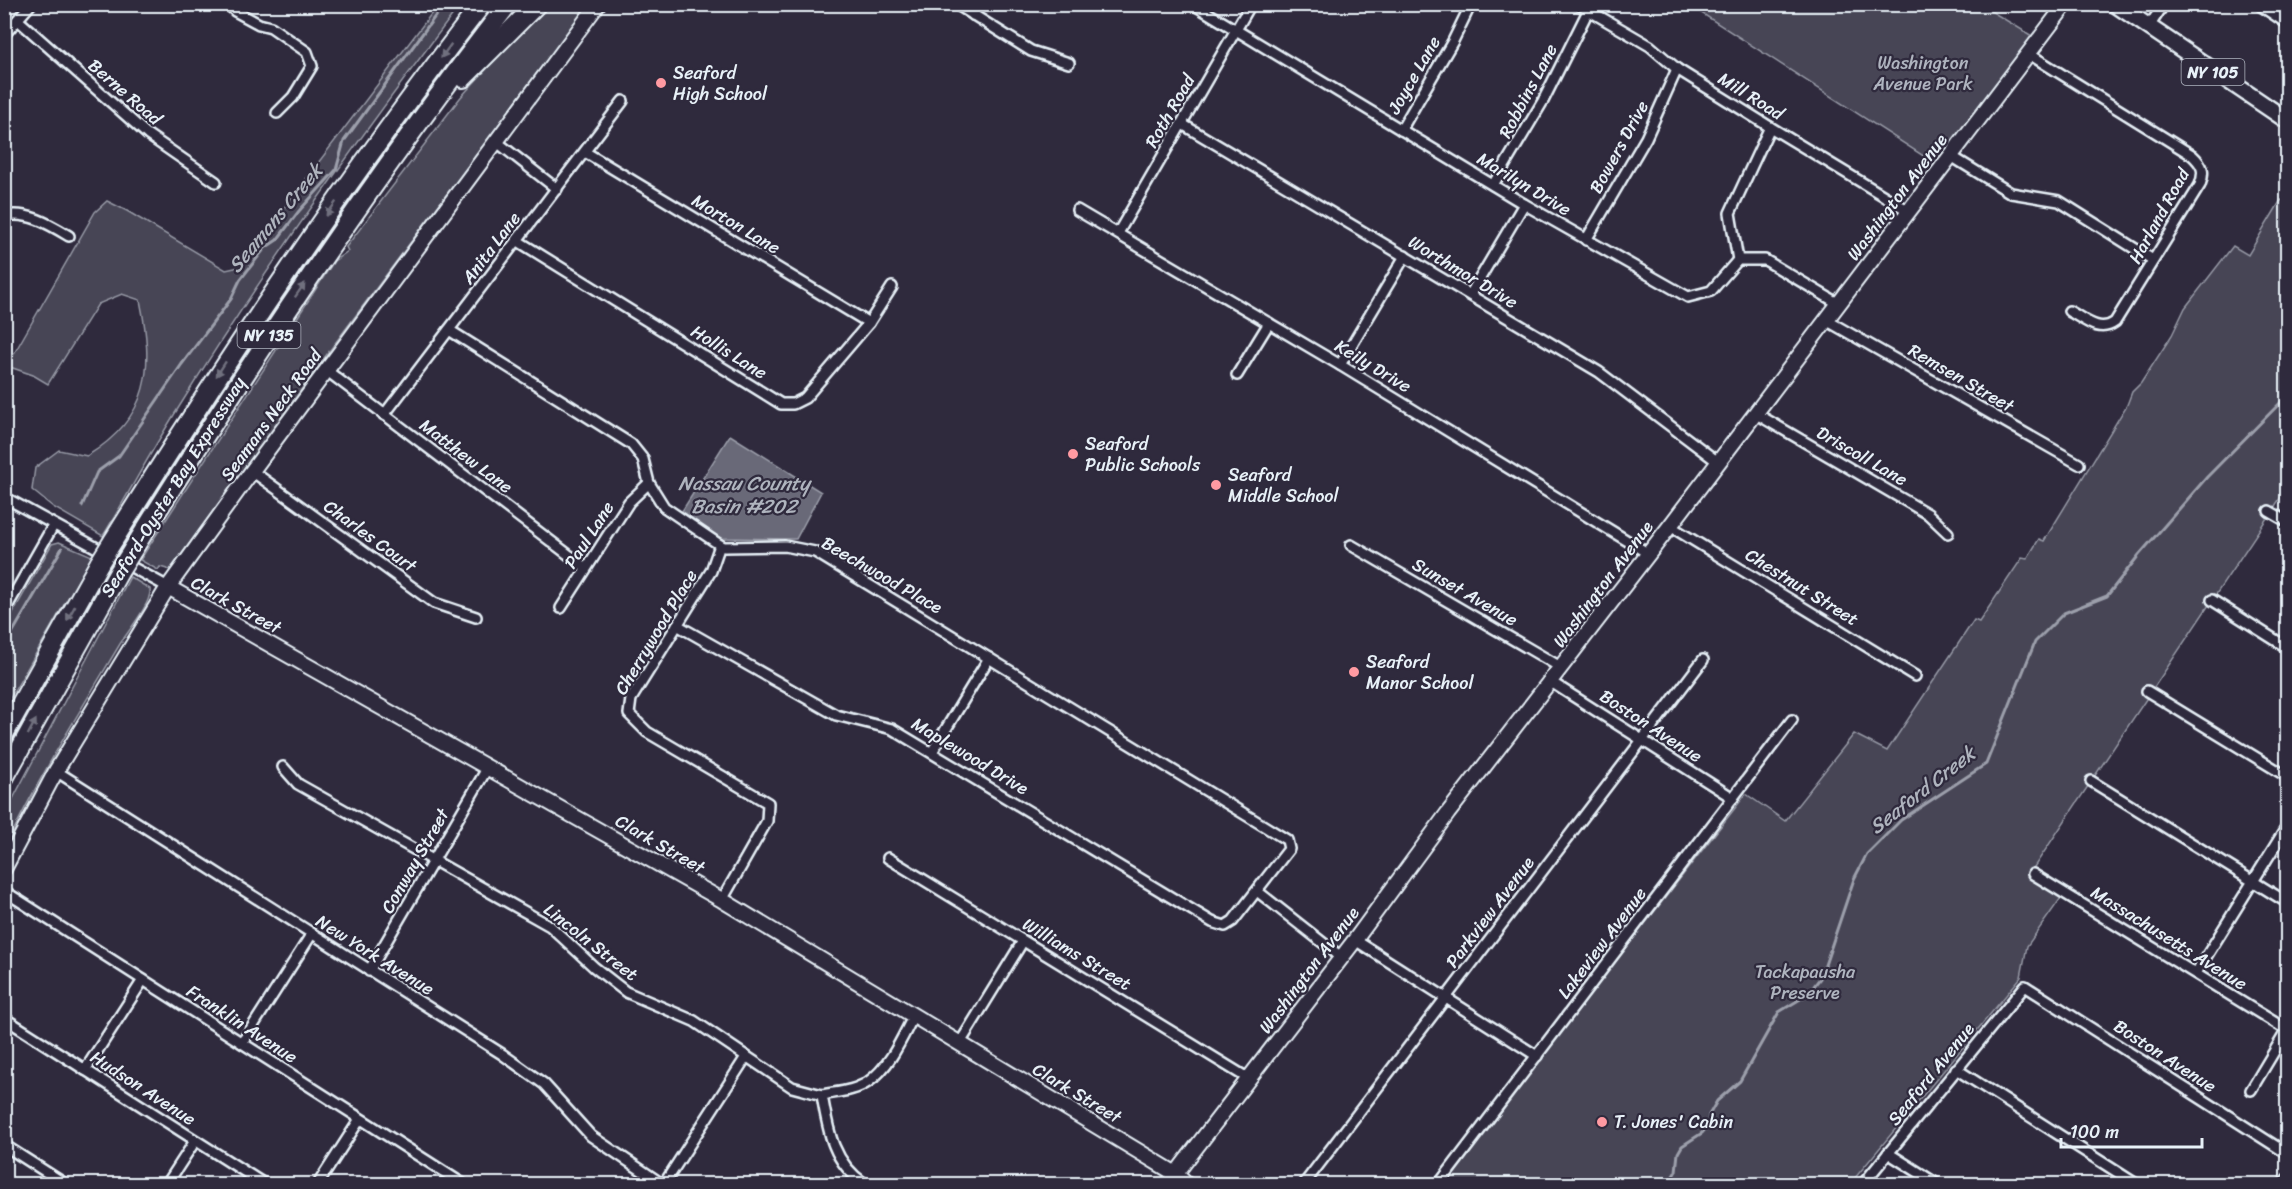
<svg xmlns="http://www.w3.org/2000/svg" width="2292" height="1189" font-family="Sriracha,sans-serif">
	<rect width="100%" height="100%" fill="#2f2a3d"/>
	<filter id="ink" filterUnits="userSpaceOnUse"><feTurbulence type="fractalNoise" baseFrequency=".0167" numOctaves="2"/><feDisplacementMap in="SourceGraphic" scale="12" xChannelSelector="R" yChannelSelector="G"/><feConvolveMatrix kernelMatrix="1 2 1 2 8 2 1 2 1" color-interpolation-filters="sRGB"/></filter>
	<g filter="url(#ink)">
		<!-- green -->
		<g fill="#464455" stroke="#979aa6" stroke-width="1.5">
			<path d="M438,5H460C361,135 265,268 179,407C152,449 129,493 103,536L53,507L32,490L35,468L59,450L87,456C151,417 154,368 140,300L122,294L98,304L48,384L33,375L7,366L95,212L107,201L127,211L226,270L239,267Z"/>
			<path d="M545,5H588L333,346L170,570L160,567L158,570L140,560L334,261L348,251L346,247L460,98Z"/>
			<path d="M1689,5H1981L2037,39L1939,166Z"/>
			<path d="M2281,200L2287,203V488L2028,876L2061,898L2027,946L2021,977L1850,1184H1442L1746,794L1785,821L1854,734L1887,751L1974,620L1979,622L2022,558L2027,559L2039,539L2044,541L2127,405L2132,392L2141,383L2172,335L2185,308L2233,246L2248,255Z"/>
			<path d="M59,542L92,556L5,707V627L52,544Z"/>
			<path d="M130,577L150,589C152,603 128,631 120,644C80,711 38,778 5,848V814Z"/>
		</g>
		<!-- water -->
		<path fill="#696978" stroke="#9c9fab" stroke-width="1.5" d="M730,435L821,492L796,539L721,538L682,511Z"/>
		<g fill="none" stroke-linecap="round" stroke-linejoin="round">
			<!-- stream -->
			<g stroke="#9c9fab" stroke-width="3">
				<path d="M82,506L97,472L119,456L182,364L231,299L240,280L265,248L277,240L299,211L336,170L344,141L444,4"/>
				<path d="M4,647L62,548"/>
				<path d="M1668,1184L1676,1171L1678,1153L1682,1146L1702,1133L1709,1125V1115L1717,1101L1740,1081L1779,1012L1807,995L1821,977L1854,879L1867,854L1901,820L1986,764L2035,642L2064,613L2107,596L2139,555L2207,477L2288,395"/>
			</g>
			<!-- street casing -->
			<g stroke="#e8f1f8" stroke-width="14">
				<g id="street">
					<path d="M228,4L235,11L259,24L271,27L307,52L312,66L293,97L277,113"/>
					<path d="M956,4L1031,51L1069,63"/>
					<path d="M1193,4L1524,204L1688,297L1711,291L1738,260H1765L1839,304"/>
					<path d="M1578,4L1650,46L1677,69L1770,127L1909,211"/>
					<path d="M2258,4L2288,24"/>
					<path d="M973,15L979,4"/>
					<path d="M18,20L148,135L216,182"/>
					<path d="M2148,28L2164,4"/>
					<path d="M4,35L31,4"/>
					<path d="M2029,54L2192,155C2203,165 2205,171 2200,185L2115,322C2099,334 2084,319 2069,311"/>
					<path d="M1182,124L1599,372L1718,462"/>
					<path d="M1401,130L1453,41L1471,4"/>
					<path d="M497,142L557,189"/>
					<path d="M585,152L869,323"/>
					<path d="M1951,156L2011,193L2059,201L2153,260"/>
					<path d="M1493,185L1543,101L1588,11"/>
					<path d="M1077,210L1340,365L1649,554"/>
					<path d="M4,216C28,211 49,224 69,236"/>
					<path d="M1118,233L1251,4"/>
					<path d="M1586,240L1646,138L1677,69"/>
					<path d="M518,241L781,404H793L805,398L869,323L892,287"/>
					<path d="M1738,260L1730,213L1770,127"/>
					<path d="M1470,295L1524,204"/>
					<path d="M1826,320L2079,464"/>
					<path d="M449,330L631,444L643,459L649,483L664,507L720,545L724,547L785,546L815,552L1287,840L1289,849L1233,921L1225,926L1212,922L892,729L836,715L677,625"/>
					<path d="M1340,365L1405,256"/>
					<path d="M326,370L586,568"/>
					<path d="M1237,375L1269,323"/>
					<path d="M1755,413L1928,514L1948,533"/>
					<path d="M384,415L623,101"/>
					<path d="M252,471L434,603L476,617"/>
					<path d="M4,497L168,587"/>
					<path d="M2269,511L2288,522"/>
					<path d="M1670,526L1915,676"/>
					<path d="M720,545L711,571L631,699L629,714L647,732L768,803L767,821L722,900"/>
					<path d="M1351,545L1562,668"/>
					<path d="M2212,600L2288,648"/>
					<path d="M561,608L629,502L649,483"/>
					<path d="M4,612L53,526"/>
					<path d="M1551,682L1733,798"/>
					<path d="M2147,691L2288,777"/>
					<path d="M932,752L989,658"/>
					<path d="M283,767L298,784L550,926L594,967L626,992L694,1021L792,1087L822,1095C828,1131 833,1163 865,1184"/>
					<path d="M56,771L502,1054L544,1084L591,1136L662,1184"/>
					<path d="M2091,781L2288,903"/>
					<path d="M888,858L1249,1079"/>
					<path d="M2033,874L2287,1030L2251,1090"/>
					<path d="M4,891L463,1184"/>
					<path d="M1257,891L1341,957"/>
					<path d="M1355,940L1537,1056"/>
					<path d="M369,971L488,767"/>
					<path d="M2196,973L2288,825"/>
					<path d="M4,1018L264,1184"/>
					<path d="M242,1043L311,935"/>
					<path d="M960,1043L1023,941"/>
					<path d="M1956,1069L2136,1184"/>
					<path d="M85,1070L143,980"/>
					<path d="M822,1095C837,1092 855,1091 868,1082C890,1067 902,1038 914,1015"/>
					<path d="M4,1145L65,1184"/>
					<path d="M1888,1153L1937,1184"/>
					<path d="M167,1184L195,1141"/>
					<path d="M318,1184L360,1119"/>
					<path d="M664,1184L746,1057"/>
					<path d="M1304,1184L1703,660"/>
					<path d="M1439,1184L1792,720"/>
					<path d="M1863,1184L2025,986L2288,1154"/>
					<path d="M2282,1184L2288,1178"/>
				</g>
			</g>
			<!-- secondary casing -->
			<g stroke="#e8f1f8" stroke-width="18">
				<g id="secondary">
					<path d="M168,587L722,900L1176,1174L1186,1184"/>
					<path d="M4,869L56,771L168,587L252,471L598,4"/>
					<path d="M1168,1184L1355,940L1448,813L1670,526L2066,4"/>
				</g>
			</g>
			<!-- primary casing -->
			<g stroke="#e8f1f8" stroke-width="20">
				<path id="primary" d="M2115,4L2288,121"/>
			</g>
			<!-- highway casing -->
			<g stroke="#e8f1f8" stroke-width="22">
				<g id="highway">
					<path d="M463,78L537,4"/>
					<path d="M113,541C228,357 348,176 482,4"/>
					<path d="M132,551C249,363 372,179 508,4"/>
					<path d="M4,734L100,562"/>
					<path d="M4,778L119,572"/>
				</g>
			</g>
			<!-- street -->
			<use href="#street" stroke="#2f2a3d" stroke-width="9"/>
			<!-- secondary -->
			<use href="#secondary" stroke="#2f2a3d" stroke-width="14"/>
			<!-- primary -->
			<use href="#primary" stroke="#2f2a3d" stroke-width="15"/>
			<!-- highway -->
			<use href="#highway" stroke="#2f2a3d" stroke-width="18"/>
			<!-- highway-bridge casing -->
			<g stroke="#e8f1f8" stroke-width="22" stroke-linecap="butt">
				<g id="highway-bridge">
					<path d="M100,562L113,541"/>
					<path d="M119,572L132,551"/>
				</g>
			</g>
			<!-- highway-bridge -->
			<use href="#highway-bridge" stroke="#2f2a3d" stroke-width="18"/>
		</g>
		<!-- one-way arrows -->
		<defs><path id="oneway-solid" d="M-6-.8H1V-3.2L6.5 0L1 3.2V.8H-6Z" transform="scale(1.5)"/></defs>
		<g fill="#70707e">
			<use href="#oneway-solid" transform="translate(446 51) rotate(126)"/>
			<use href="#oneway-solid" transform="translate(331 209) rotate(125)"/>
			<use href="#oneway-solid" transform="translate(300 290) rotate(-55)"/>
			<use href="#oneway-solid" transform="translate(221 369) rotate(123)"/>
			<use href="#oneway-solid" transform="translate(71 613) rotate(120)"/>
			<use href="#oneway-solid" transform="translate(32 727) rotate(-62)"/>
		</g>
	</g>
	<!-- markers -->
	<g fill="#ff9aa2" stroke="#2f2a3d" stroke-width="2">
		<circle cx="661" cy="83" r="6"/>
		<circle cx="1073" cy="454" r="6"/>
		<circle cx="1216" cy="485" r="6"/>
		<circle cx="1354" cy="672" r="6"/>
		<circle cx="1602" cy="1122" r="6"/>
	</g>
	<g text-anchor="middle" stroke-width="4.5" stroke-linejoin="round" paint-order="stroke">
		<!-- shield labels -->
		<g fill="#2f2a3d" stroke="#b0b5c0" stroke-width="1.5">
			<rect x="2181.5" y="59" width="63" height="26" rx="4.5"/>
			<rect x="237.5" y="322" width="63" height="26" rx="4.5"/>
		</g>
		<g font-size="16" font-weight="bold" fill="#e8f1f8">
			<text x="2213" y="78">NY 105</text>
			<text x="269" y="341">NY 135</text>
		</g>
		<!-- park labels -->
		<g font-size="18" fill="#afb4bf" stroke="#2f2a3d">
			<text x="1923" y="69">Washington<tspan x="1923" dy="21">Avenue Park</tspan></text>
			<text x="1805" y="978">Tackapausha<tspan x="1805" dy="21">Preserve</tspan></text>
		</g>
		<!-- poi labels -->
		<g font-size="18" fill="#e8f1f8" stroke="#2f2a3d" text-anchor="start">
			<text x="673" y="79">Seaford<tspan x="673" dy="21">High School</tspan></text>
			<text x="1085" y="450">Seaford<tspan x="1085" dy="21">Public Schools</tspan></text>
			<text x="1228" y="481">Seaford<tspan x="1228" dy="21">Middle School</tspan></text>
			<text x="1366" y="668">Seaford<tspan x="1366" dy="21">Manor School</tspan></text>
			<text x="1614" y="1128">T. Jones' Cabin</text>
		</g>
		<!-- street labels -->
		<g font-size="18" fill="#e8f1f8" stroke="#2f2a3d">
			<text transform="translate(1414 75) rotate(-60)" y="6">Joyce Lane</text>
			<text transform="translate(1528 91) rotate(-62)" y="6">Robbins Lane</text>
			<text transform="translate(125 92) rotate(41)" y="6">Berne Road</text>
			<text transform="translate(1751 96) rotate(32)" y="6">Mill Road</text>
			<text transform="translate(1170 111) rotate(-60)" y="6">Roth Road</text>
			<text transform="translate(1619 147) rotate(-61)" y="6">Bowers Drive</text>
			<text transform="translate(1524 184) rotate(31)" y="6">Marilyn Drive</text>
			<text transform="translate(1897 197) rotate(-53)" y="6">Washington Avenue</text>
			<text transform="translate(2159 216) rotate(-61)" y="6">Harland Road</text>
			<text transform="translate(736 224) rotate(31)" y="6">Morton Lane</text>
			<text transform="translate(491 248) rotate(-53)" y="6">Anita Lane</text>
			<text transform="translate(1463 272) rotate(31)" y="6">Worthmor Drive</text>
			<text transform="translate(729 352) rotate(32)" y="6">Hollis Lane</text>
			<text transform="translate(1373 366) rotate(31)" y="6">Keily Drive</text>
			<text transform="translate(1961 378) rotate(30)" y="6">Remsen Street</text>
			<text transform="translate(271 415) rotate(-54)" y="6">Seamans Neck Road</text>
			<text transform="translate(466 456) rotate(37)" y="6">Matthew Lane</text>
			<text transform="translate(1862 456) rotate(30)" y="6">Driscoll Lane</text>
			<text transform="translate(173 487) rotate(-58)" y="6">Seaford-Oyster Bay Expressway</text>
			<text transform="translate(589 535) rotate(-57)" y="6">Paul Lane</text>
			<text transform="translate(370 536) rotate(36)" y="6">Charles Court</text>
			<text transform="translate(882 575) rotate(30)" y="6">Beechwood Place</text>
			<text transform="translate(1603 584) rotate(-53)" y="6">Washington Avenue</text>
			<text transform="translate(1802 587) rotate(32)" y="6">Chestnut Street</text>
			<text transform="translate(1465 592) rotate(30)" y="6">Sunset Avenue</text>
			<text transform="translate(236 605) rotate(29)" y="6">Clark Street</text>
			<text transform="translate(656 632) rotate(-59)" y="6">Cherrywood Place</text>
			<text transform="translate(1651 726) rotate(33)" y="6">Boston Avenue</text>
			<text transform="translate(970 756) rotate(31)" y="6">Maplewood Drive</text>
			<text transform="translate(660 844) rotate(30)" y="6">Clark Street</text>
			<text transform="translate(415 861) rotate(-60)" y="6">Conway Street</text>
			<text transform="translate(1490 912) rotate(-53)" y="6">Parkview Avenue</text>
			<text transform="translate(2169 938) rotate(32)" y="6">Massachusetts Avenue</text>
			<text transform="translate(591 942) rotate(38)" y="6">Lincoln Street</text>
			<text transform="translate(1602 943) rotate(-53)" y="6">Lakeview Avenue</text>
			<text transform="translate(1077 954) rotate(31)" y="6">Williams Street</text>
			<text transform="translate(375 955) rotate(32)" y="6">New York Avenue</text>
			<text transform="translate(1309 970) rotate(-53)" y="6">Washington Avenue</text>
			<text transform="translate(242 1024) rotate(33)" y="6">Franklin Avenue</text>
			<text transform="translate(2165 1056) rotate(33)" y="6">Boston Avenue</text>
			<text transform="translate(1931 1074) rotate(-51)" y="6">Seaford Avenue</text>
			<text transform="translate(143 1088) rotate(33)" y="6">Hudson Avenue</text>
			<text transform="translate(1077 1093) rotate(31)" y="6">Clark Street</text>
		</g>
		<!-- water labels -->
		<g font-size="20" font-style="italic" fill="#afb4be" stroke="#2f2a3d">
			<text transform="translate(275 218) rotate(-50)" y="7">Seamans Creek</text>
			<text x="744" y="490">Nassau County<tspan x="744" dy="23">Basin #202</tspan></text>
			<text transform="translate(1922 790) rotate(-38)" y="7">Seaford Creek</text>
		</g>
	</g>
	<!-- margin -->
	<rect width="2292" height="1189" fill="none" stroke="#2f2a3d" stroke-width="24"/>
	<rect x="12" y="12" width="2268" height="1165" fill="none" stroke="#e8f1f8" stroke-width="2" filter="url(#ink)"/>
	<!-- scale -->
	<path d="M2061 1138v9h141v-9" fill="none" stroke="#e8f1f8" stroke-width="3"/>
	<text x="2070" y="1138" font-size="18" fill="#e8f1f8" stroke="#2f2a3d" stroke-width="4.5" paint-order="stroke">100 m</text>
</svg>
